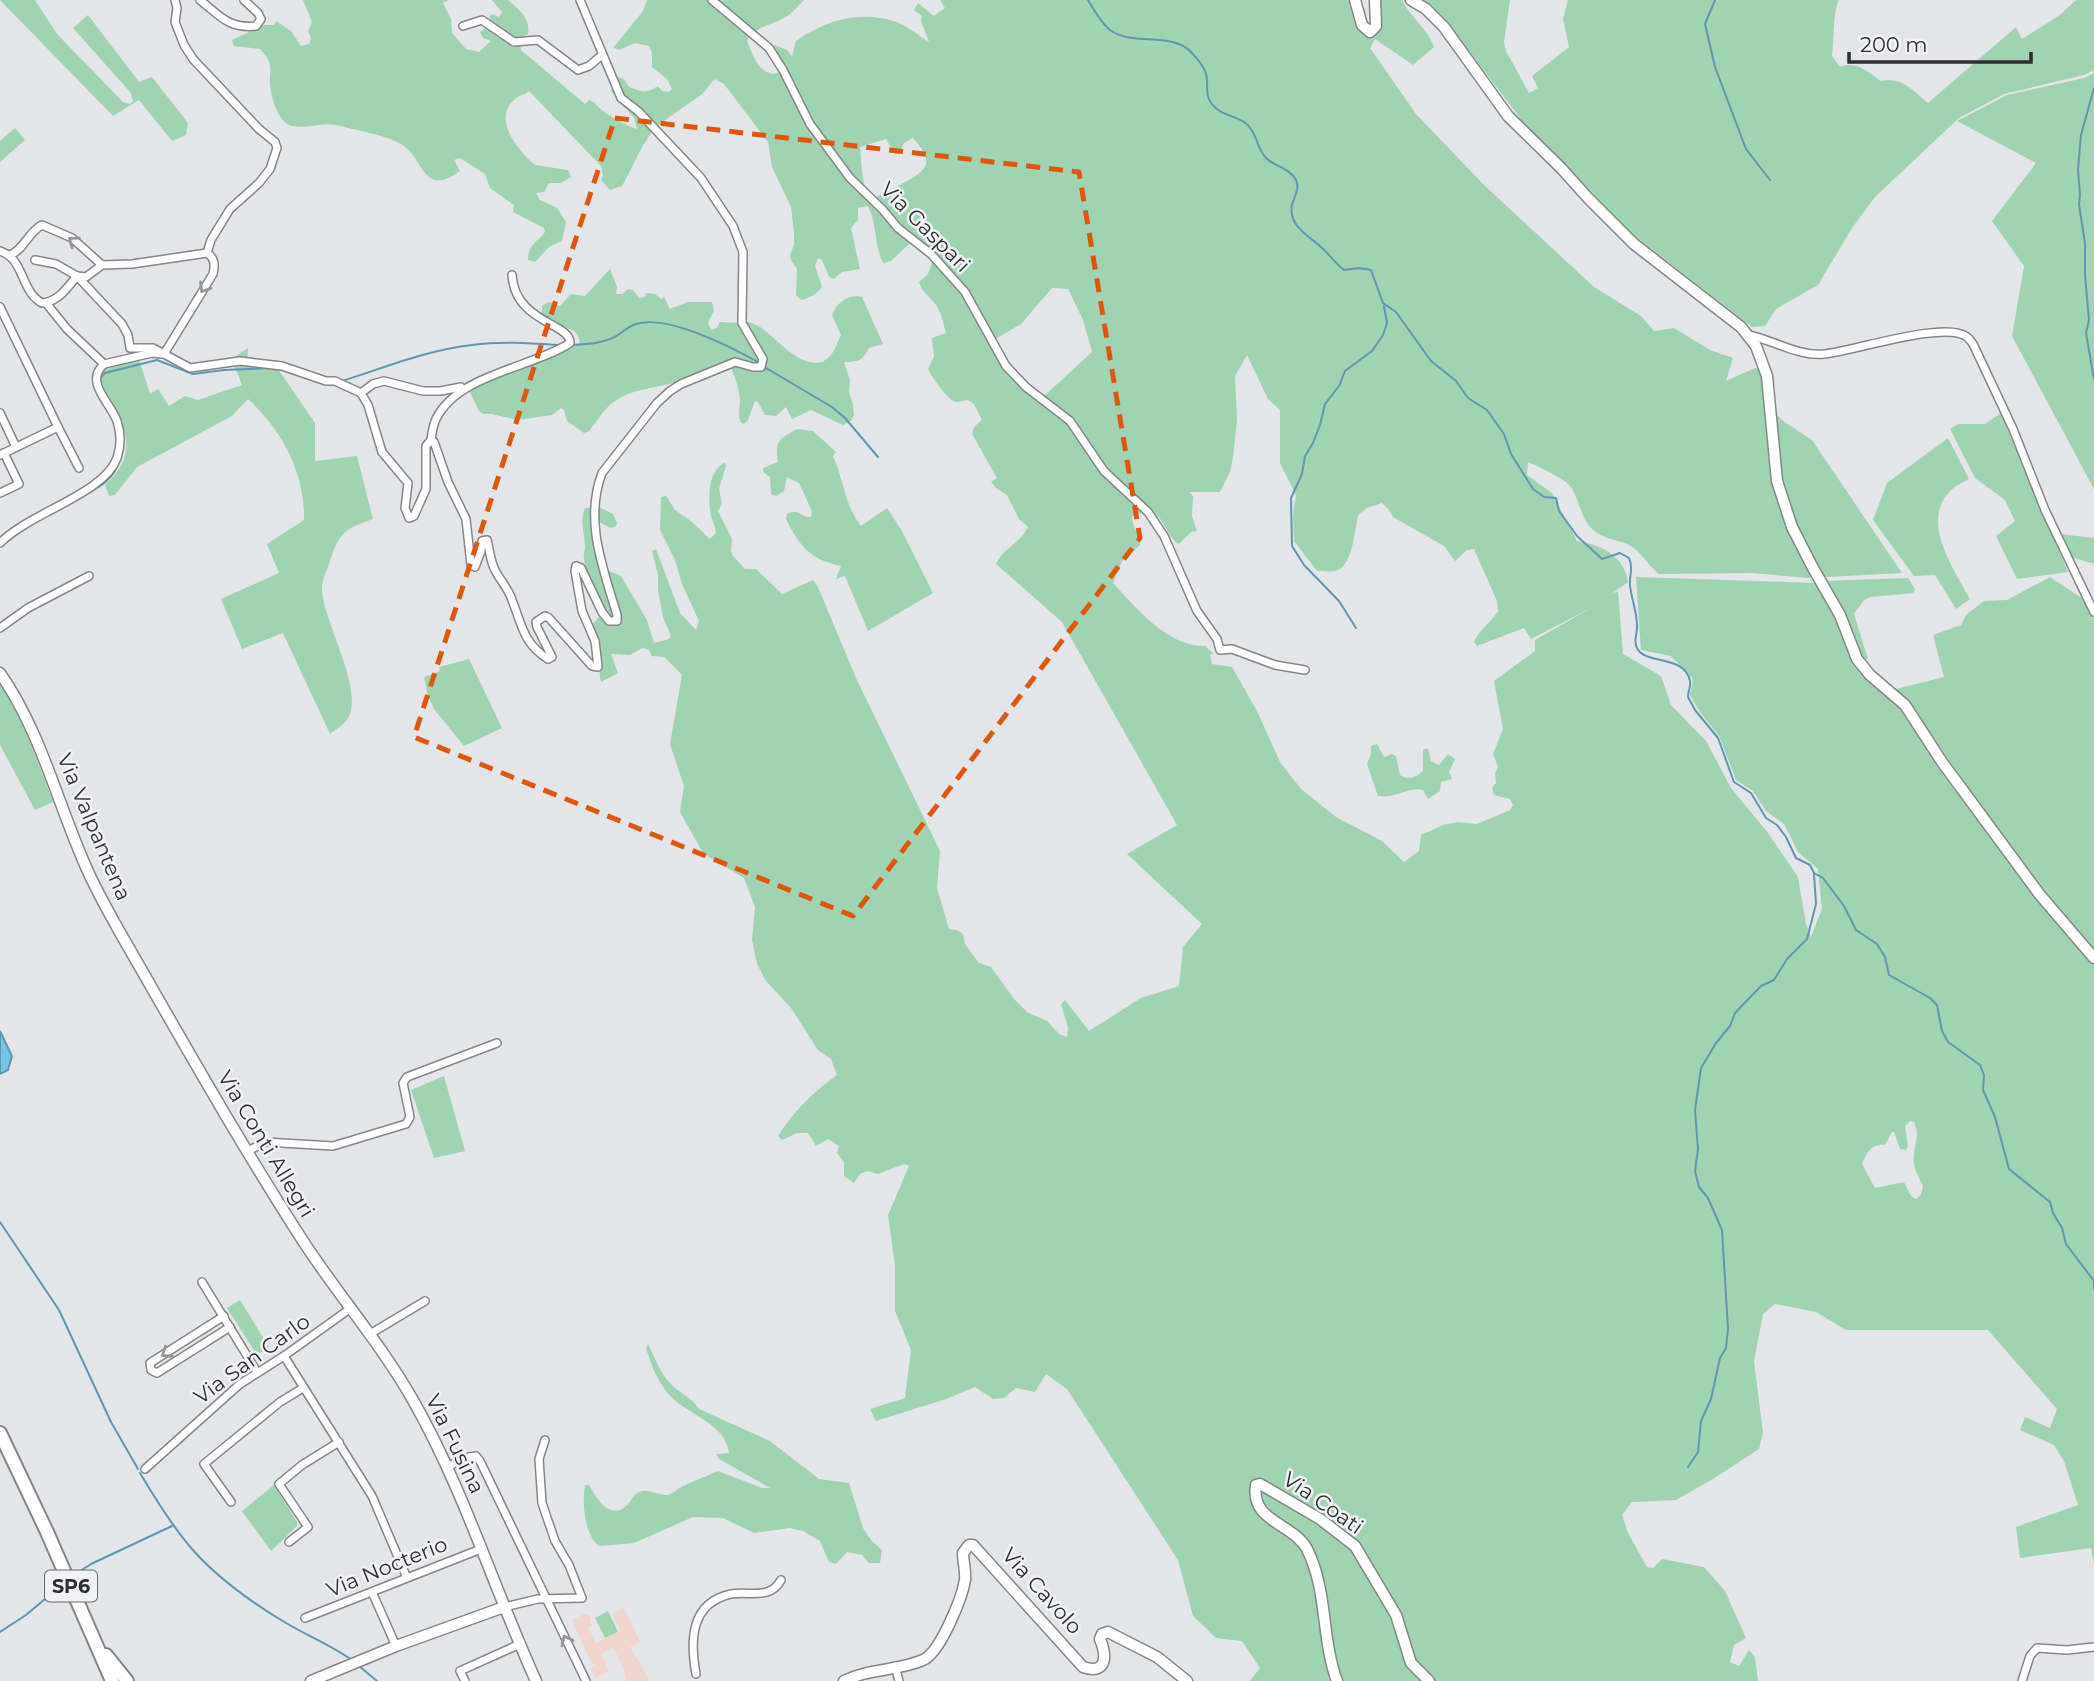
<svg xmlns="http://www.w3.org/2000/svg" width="2094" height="1681" font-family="Montserrat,sans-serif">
	<rect width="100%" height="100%" fill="#e4e5e9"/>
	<!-- education -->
	<path fill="#eed5cd" d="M624,1608L640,1642L630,1647L650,1681H626L624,1670L614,1648L601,1654L609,1671L595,1678L590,1667L596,1664H592L572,1620L584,1614L589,1615L591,1620V1626L588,1628L596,1643L621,1631L612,1613Z"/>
	<!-- green -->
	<g fill="#9fd3b1" fill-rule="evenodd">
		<path d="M0,0H35L57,34L123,102L130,104L133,101L131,93L73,28L88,15L139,82L152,77L188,123L186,135L172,141L139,100L113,116Z"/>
		<path d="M303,0H449L443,3L451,19L452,33L466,49L479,52L491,41L483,38L480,32L485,28H494V24L489,17L492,14L499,17L502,12L492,0H508C518,9 531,18 528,34L519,38L521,50L585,104L589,100L594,102C599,111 626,126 637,129L634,118L611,91L614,80L619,77L624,79L629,87C643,92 645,94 658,86L662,91L669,92L672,89L667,79L652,67V53L649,46L635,43L619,50L613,48L643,11L647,0H804C797,7 791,15 782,19C769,26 755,27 747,40C752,54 760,78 778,73L771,50L775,45L787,50L792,56L796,41C826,20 860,10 896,22C908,26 919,36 929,42L921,21L922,16L914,10L918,3L934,16L945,8L940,0H1348C1353,15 1354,29 1370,33L1379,0H1402C1411,18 1427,28 1434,47L1413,65L1375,39L1370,48L1416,114L1484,185L1594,287L1641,316L1654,331L1674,328L1710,350L1733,358L1726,381L1755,368L1766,370L1772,410L1783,421L1812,440L1902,573L1808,578L1753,573L1659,574C1647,565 1641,550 1627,544C1615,539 1603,539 1592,529C1580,517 1580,500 1570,486C1564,478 1537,466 1528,462L1527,475L1552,493L1577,541C1601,545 1624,555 1628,582L1610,595L1618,591L1623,654L1661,676L1671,705L1706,741L1731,788L1768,833L1798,877L1806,924L1811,937L1822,909L1818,869L1798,852L1784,824L1766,811L1753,791L1736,780L1719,736L1700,712L1690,695L1693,679L1671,656L1641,650L1636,577L1816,583L1837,621L1850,656L1861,670L1901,704L2036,894L2094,964V1565L2091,1548L2020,1558L2016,1527L2078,1505L2064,1461L2054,1445L2020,1430L2025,1417L2050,1428L2057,1409L1988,1330H1846L1816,1312L1775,1304L1763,1314L1754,1361L1763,1433L1759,1449L1713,1479L1676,1500L1632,1502L1622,1515L1628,1533L1647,1567L1653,1568L1662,1559L1704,1567L1725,1591L1746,1638L1734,1645L1730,1662L1739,1666L1749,1650L1755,1657L1758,1681H1250L1260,1668L1242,1641L1216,1638L1193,1616L1178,1560L1067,1389L1046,1374L1035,1392L1016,1388L1004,1398L993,1399L975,1387L946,1399L876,1421L870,1409L905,1398L911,1350L895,1311V1266L888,1215L909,1166L904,1164L878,1174L868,1171L860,1174L854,1183L844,1176V1162L837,1153L839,1146L828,1139L816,1146L808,1133H797L782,1140L778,1136C794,1111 813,1092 837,1075L831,1059L818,1050L791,1008L766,981L757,964L752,940L755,907L744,878L703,853L680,812L684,786L670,744L682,675L664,657L652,656L649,650L643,648L630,655L611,654L618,673L601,682C597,664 604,661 594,641L589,640C583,625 598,624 600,613C594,595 585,577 584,558C583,555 585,551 585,547C585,533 579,522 585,508L599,507L613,514L617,523L616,526L611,528L597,521L592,525L606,567L609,571L621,576L647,620L654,643L669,639L671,636L663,617L658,590V575L652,551L656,549L680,613L696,630L699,621L682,584L675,560L660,530L661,497L666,496L675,510L691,521L710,539L716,533C715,526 713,522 711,516C708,498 707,472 725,462L726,466L719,489L722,504L718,511L732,539L731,551L733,556L745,569H756L782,594L813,580L818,587L856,678L940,851L937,888L949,929L957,930L963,934L965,944L979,963L991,967L1014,999L1027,1012L1047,1021L1059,1034L1067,1037L1068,1028L1061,1004L1065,1000L1089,1031L1141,998L1179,986L1183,947L1202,924L1127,854L1177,825L1062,622L996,564C1004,547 1020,544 1028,527L1019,519L1007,495L996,488L991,482L997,478L972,434L974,427L982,420L974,404L968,400C966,400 957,403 956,402C949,402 931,376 928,369L934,357L932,338L946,333C943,323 942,314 936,305C930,296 922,293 919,282L928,274L934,257L912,241L891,261L883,263C874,244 877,224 868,206L858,208V220L851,228L860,269L842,272L834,279L829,277L822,260L818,258L815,266L822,287C817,294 810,298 801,300L796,295L797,269L791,260L790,255L794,245V232L791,207L772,167L768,142L724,84L715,79C710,83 707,90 701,95C687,105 673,114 660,124C642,140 634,166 622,186L610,190L601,180L603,176L601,166L529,91C525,95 519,95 515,99C491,119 519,151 535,165L568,170L571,177L561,183H549L544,192L536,193L540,200L557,208L566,222L562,241L549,247L535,262L528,260C528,245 537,242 545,232L544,228L513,212L514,205L490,188L485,174L460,158L454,160L460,171C422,199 424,157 401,144C381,133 357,131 336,125C322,122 306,129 292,126C278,123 271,97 270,84C269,77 272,69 269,62C268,57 263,53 260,49L234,46L232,40L264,25H274L276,21L291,31L301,46L309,44L311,38L308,31L312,22ZM913,138C937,165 926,171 898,186C888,191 878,198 867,199L862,172L860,147L886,139L895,154H899L904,143ZM1052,288L1068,289L1083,320L1092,352L1042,398L999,359L992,341L1021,324ZM1247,355L1268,399L1280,410V463L1296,495L1293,516L1294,541L1317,571C1322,571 1330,572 1335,571C1352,568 1355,531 1358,515L1367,508L1382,503L1389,510L1393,517L1444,546L1455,561L1467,550L1474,549L1497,601L1498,611C1491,623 1479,630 1474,642L1477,646L1524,628L1531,639L1593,607L1535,640V651L1494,681L1503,729L1493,754L1498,767L1495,773L1496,783L1492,788L1494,795L1510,799L1513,805L1510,810L1477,824L1458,822L1443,825L1421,835L1419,851L1404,862L1382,841L1336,817L1301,789L1280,762L1257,711L1232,667L1212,664L1210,654H1214L1205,646C1168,647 1136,608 1113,583L1122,561L1140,545C1141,535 1132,528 1132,517L1148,510C1167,518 1164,535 1179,544L1191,532L1197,531L1192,516L1193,496L1189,492H1220L1230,472L1233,458L1237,420L1235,376ZM1910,1121L1914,1122C1920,1135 1915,1141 1914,1154C1912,1167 1918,1176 1923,1186L1921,1195L1916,1199L1911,1196L1904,1182L1875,1188L1862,1164C1867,1152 1872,1143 1885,1145L1892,1132H1894L1900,1149L1906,1150L1908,1146L1905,1126Z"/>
		<path d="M1422,0H1510L1504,42L1506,51L1529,93L1538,88L1532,76L1569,47L1563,19L1568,0H1839C1833,9 1834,43 1832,56L1840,67C1858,60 1868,73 1881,81C1903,77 1913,91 1928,103L2016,27L2022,39L2060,15L2076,0H2094V70L2084,75L2004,94L1959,118L1875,197L1852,228L1818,285L1776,309L1765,326L1752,327L1632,234L1524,123L1449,25Z"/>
		<path d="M2094,73V489L2012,336L2024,266L1992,221L2036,163L1957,121L2007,95L2084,78Z"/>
		<path d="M15,128L25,140L0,162V141Z"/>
		<path d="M610,269L617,287L616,294H622L628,289L633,290L639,298L645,297L646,293L655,294L661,299L664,297L670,309L688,302H712L714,311L708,322L711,330L717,328L720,322L739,323L744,321C749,322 755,324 760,327C775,336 809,381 831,355C835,350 838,341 841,335L832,315C837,302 849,294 862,297L883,344L869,348C863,361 857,362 844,362L850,380L849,392L853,405L854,415L851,421L843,425L811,410L792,419L786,407L776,416L765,415L758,402L755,401L748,420L744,424L741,423C737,414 740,409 740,400C740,391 732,366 727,362C712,369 698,376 682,381C658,388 629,388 610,405C602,412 596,423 589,431L584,433L567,421L564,410L561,408L552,415L517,420L492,414H484L479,411L470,392L472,389L562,349L580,343C578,328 569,330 558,325C552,323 547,318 542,314V306L549,302L560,306L571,294L585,296Z"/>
		<path d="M248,348L247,366L278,369L315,423V461L357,456L373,519C345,529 340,531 330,561C327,570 321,582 322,591C324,623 366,693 347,720C343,725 335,730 330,734L283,633L242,649L221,599L279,573L267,544L304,520C305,473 282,430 248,399L232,416L137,467L115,495L109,496L105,485C149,444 114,417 99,376L104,365L139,359L150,394L158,389L169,406L185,396L198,400L242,385L232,359Z"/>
		<path d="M2001,413L2068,572L2017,579L1996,536L2015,521L2005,500L1975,478L1950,429L1958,424H1985Z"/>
		<path d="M797,429L813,431L836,452L833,456C844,480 844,504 861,526L887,508L902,531L933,593L868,631L845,576L836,579L841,566C810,559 800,547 786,519L787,514C798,507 801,518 811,517L812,511L799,483L787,477L784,491L776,496L771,494L770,477L763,472V468L778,462C775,440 778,440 797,429Z"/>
		<path d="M1948,438L1969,479C1963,482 1955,486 1950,491C1920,522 1954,569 1970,599L1956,609L1935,575L1914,576L1873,520L1887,483Z"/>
		<path d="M2059,534L2094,538V564L2071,557Z"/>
		<path d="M2050,577L2083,599L2094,620V951C2076,931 2057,911 2041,890C1990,824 1948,753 1896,689L1944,677L1933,635L1961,625L1966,615L1984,601L2007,600Z"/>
		<path d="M1908,578L1915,589L1913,593L1871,597L1864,600L1854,614L1868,659L1859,658L1823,581Z"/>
		<path d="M469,659L502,728L464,746L434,709L428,696L424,677L440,671L439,667Z"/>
		<path d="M0,683L25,728L53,802L35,810L0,745Z"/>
		<path d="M1377,744L1384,757L1392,754L1396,756L1400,775C1408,781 1416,777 1423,771V749H1428L1431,761L1439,765L1448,754L1455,759L1449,772L1452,779L1441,782L1440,791L1428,799L1423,790C1406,787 1395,799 1378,796L1367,764L1371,754V746Z"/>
		<path d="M444,1076L465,1151L434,1158L411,1090Z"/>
		<path d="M240,1300L269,1347L257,1355L227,1308Z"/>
		<path d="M648,1344C655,1358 661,1376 674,1387C683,1395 692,1398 699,1409L770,1441L819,1479L849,1483L863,1528L871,1540L882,1550L880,1563H869L862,1555L847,1552L836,1564L829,1562L820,1541L803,1531L790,1528L754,1533L723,1518L693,1517L634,1543L599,1546C584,1534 582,1503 585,1485H589C596,1497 609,1521 626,1506C632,1501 633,1493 642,1491C650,1489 660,1496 669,1495L683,1486L718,1471L762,1488H770L719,1459L716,1454L729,1453C726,1424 689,1415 671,1397C658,1383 651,1365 646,1348Z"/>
		<path d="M274,1485L297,1522V1526L271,1551L242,1511Z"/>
		<path d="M608,1611L618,1632L605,1638L595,1618Z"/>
	</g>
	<!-- water -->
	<path fill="#74c5e7" stroke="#5f98b0" stroke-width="2" d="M0,1031L12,1056L8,1070L0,1074Z"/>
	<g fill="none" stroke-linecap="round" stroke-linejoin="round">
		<!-- stream -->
		<g stroke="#5f98b0" stroke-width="2">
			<path d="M1088,0C1094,10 1101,23 1110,30C1134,47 1170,31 1191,52C1197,59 1204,65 1206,74C1209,84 1204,95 1212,104C1220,115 1233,115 1244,122C1257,131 1256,147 1266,158C1275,167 1290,168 1296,180C1300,189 1294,197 1292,205C1288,226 1309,236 1321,247C1329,254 1335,263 1344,270L1359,268L1371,270L1383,303L1396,312L1431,361L1456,381L1468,398L1487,410L1504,434L1511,454L1533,489L1544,497L1556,498L1559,511L1577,536L1602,559L1620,553L1629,558C1634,568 1629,575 1630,585C1631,598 1638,615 1637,628C1637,636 1633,640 1637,648C1645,665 1684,654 1690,681C1691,686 1688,691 1688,697L1695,710L1718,738L1734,782L1751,793L1766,818L1777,825L1786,837L1796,858L1810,865L1814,873L1823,878L1844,906L1856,930L1877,944L1885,957L1889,975L1930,998L1937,1005L1942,1031L1948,1042L1980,1065L1984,1075L1983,1090L1995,1117L2009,1169L2050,1202L2053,1213L2062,1228L2066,1244L2094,1281V1289"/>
			<path d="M1715,0L1705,24L1715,67L1746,149L1770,180"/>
			<path d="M2094,88L2081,135L2078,169L2080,195L2079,205L2085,243V276L2089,320L2086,333L2094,379"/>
			<path d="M571,345C586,344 604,344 618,335C624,331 629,326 636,324C667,314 731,347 758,362"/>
			<path d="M766,368L832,407L845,418L878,457"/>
			<path d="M101,377L105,373L157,360L193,374L224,370L271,368"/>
			<path d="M342,381C384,368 427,350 472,345C501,341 529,343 558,345"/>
			<path d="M86,494C102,486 114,478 120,460"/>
			<path d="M1356,628L1339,601L1304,565L1292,546L1291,498L1302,474L1305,456L1313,443L1320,425L1325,404L1339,386L1345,371L1372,351L1383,335L1387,323L1384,306"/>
			<path d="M0,1222L59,1310L111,1422L138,1469"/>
			<path d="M1688,1467L1698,1452L1701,1421L1711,1399L1720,1358L1726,1348L1728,1329L1722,1230L1708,1198L1699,1187L1695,1171L1698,1149L1695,1110L1701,1068L1716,1043L1730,1026L1735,1013L1761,986L1774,980L1787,959L1807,939L1816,904L1814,874"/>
			<path d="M140,1473C156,1500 172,1526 192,1549C215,1576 255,1605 286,1623C308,1636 331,1645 352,1660"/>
			<path d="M71,1577L91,1564L172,1526"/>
			<path d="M0,1632L26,1615L64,1583"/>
			<path d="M359,1666L377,1681"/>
		</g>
		<!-- street casing -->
		<g stroke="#858689" stroke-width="10">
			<g id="street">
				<path d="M175,0L177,8L175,22L184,45L193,59L259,129L275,142L277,148L270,169L259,183L230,209L211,240L207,253"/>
				<path d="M200,0C220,16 229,29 256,26L261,19L258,13L244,0"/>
				<path d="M712,0L769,48L783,70L810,124L850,178L883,210L898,228L931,254L965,292L1006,366L1026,387L1070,421L1104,471L1148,512L1164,536L1197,611L1217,639L1220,650L1232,649L1275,665L1305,670"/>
				<path d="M463,26L482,20L514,42L538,40L578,70L589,66L602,55"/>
				<path d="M0,251C25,259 20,291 42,303C58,302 67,288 77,276"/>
				<path d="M10,255C24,250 28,232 42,225L72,238L102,265"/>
				<path d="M35,260L56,264L77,276L122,324L128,335L130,348H153L190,368L240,361L282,366L326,381H335L361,393"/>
				<path d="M102,265L132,264L207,253"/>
				<path d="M77,276L86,277L102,265"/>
				<path d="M46,303L67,329L104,364"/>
				<path d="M0,307L58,427"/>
				<path d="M1748,335C1774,340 1798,357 1825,354C1854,351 1946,320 1967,337C1968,337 1974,345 1974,346L2013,429L2045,510L2094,612"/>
				<path d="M164,354L213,274C215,265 215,258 207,253"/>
				<path d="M104,364L152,353L162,354"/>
				<path d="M361,393L368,405L382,452L408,483L405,508L409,518L414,516L426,489V446L431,440L434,442L448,482L466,519L471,565L475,567L481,551L482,541L487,540C490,551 490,562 496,572C501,581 509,590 512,600C522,625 523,643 548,659L552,657L537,627L536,622L545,616L549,618L592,666L598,667L595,641L582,611L575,571L576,566L581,568L602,612L609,621H617V615C603,568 584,521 602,473L657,403L670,391L681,384L735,362L753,367H761L763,359L742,323L743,252L733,226L701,178L638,111L621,98L580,0"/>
				<path d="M361,393L373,384L384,381L423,391H441L461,387L462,389"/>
				<path d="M0,413L16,447"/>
				<path d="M431,440C432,433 433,425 436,419C458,374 532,368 570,343C571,323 515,323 512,275"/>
				<path d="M0,455L58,427L79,468"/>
				<path d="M0,493L19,484L4,453"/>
				<path d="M0,543C31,512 104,494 117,458C121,446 121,433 117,421C110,402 84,382 104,364"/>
				<path d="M0,628L28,608L89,576"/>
				<path d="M246,1152L265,1142L333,1146L406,1124L410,1117L403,1083L407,1077L497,1043"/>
				<path d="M202,1282L257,1372"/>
				<path d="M224,1316L150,1363L151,1370L157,1373L230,1327"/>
				<path d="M370,1334L425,1301"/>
				<path d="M284,1356L372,1496L407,1578"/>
				<path d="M446,1467L469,1457L476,1456L480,1461L586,1681"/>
				<path d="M145,1469L240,1384L284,1356L351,1308"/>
				<path d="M231,1502L204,1464L280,1402L303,1388"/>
				<path d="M289,1542L308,1527L279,1484L302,1465L339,1442"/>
				<path d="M372,1592L396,1646"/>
				<path d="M504,1607L538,1599L582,1598L569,1565L555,1541L542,1503L539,1459L545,1440"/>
				<path d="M305,1618L481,1549"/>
				<path d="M895,1666L899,1681"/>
				<path d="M696,1674C690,1641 690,1603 731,1594C750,1591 770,1600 781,1580"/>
				<path d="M465,1681L460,1671L520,1644"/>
				<path d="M2022,1681L2030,1656L2037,1648L2067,1650L2094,1647"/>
			</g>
		</g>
		<!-- secondary casing -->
		<g stroke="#858689" stroke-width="13">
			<g id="secondary">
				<path d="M1355,0L1362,25L1370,32L1376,26L1375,0"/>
				<path d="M1411,0L1426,9L1444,27L1508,116L1561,168L1588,198L1634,244L1741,327L1756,346L1767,376L1777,481L1792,527L1813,568L1840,615L1857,659L1870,675L1905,705L1942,762L2040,895L2094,958"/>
				<path d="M0,673C41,732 57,802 86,867C95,888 107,909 118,929C178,1033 237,1139 303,1241C338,1295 382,1345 414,1402C464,1490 494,1589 536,1681"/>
				<path d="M311,1681L396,1646L504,1607"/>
				<path d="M844,1681C870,1668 898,1671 923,1660C940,1653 962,1598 965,1580C966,1571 963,1562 963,1553L969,1545H973L1083,1667C1107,1675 1107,1656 1100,1639L1102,1634L1108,1632L1157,1657L1187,1681"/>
				<path d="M1337,1681C1321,1638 1328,1591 1307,1549C1293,1523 1250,1522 1256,1485L1260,1484L1320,1519L1355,1546L1396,1615L1411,1663L1429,1681"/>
			</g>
		</g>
		<!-- highway casing -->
		<g stroke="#858689" stroke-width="16">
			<g id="highway">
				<path d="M0,1433L47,1532L112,1681"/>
				<path d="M106,1655L127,1681"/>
			</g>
		</g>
		<!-- street -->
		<use href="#street" stroke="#fff" stroke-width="7"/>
		<!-- secondary -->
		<use href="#secondary" stroke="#fff" stroke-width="10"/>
		<!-- highway -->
		<use href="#highway" stroke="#fff" stroke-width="12"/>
	</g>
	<!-- one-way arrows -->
	<defs><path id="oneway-chevron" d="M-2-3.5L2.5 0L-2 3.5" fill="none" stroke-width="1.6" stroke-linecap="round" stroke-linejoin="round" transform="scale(1.75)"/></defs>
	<g stroke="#969698">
		<use href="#oneway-chevron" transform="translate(73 241) rotate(-144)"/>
		<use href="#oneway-chevron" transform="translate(204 288) rotate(121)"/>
		<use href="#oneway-chevron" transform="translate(166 1353) rotate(147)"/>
		<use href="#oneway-chevron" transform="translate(566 1640) rotate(-116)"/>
	</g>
	<!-- marked area -->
	<path fill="none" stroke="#df570e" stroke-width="5" stroke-dasharray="14 9" stroke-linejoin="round" d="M615,118L1079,172L1140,538L853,916L414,737Z"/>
	<g text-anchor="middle" stroke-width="5" stroke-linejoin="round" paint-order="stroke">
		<!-- shield labels -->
		<rect fill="#f1f2f6" stroke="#68696b" stroke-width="2" x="45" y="1570.5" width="52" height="31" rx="5"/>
		<g font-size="19" font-weight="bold" fill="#2e2e30">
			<text x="71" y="1593">SP6</text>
		</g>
		<!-- street labels -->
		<g font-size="21" fill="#2e2e30" stroke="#f1f2f6">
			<text transform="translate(925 227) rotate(45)" y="7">Via Gaspari</text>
			<text transform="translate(94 827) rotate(67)" y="7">Via Valpantena</text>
			<text transform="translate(266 1144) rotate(59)" y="7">Via Conti Allegri</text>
			<text transform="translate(252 1359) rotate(-36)" y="7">Via San Carlo</text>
			<text transform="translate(455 1444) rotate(64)" y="7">Via Fusina</text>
			<text transform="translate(1323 1503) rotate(35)" y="7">Via Coati</text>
			<text transform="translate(387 1567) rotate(-22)" y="7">Via Nocterio</text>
			<text transform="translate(1042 1591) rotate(48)" y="7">Via Cavolo</text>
		</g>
	</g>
	<!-- scale -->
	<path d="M1849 52v10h182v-10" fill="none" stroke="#2e2e30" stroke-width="3.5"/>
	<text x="1860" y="52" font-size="21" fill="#2e2e30" stroke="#f1f2f6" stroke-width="5" paint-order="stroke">200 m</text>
</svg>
